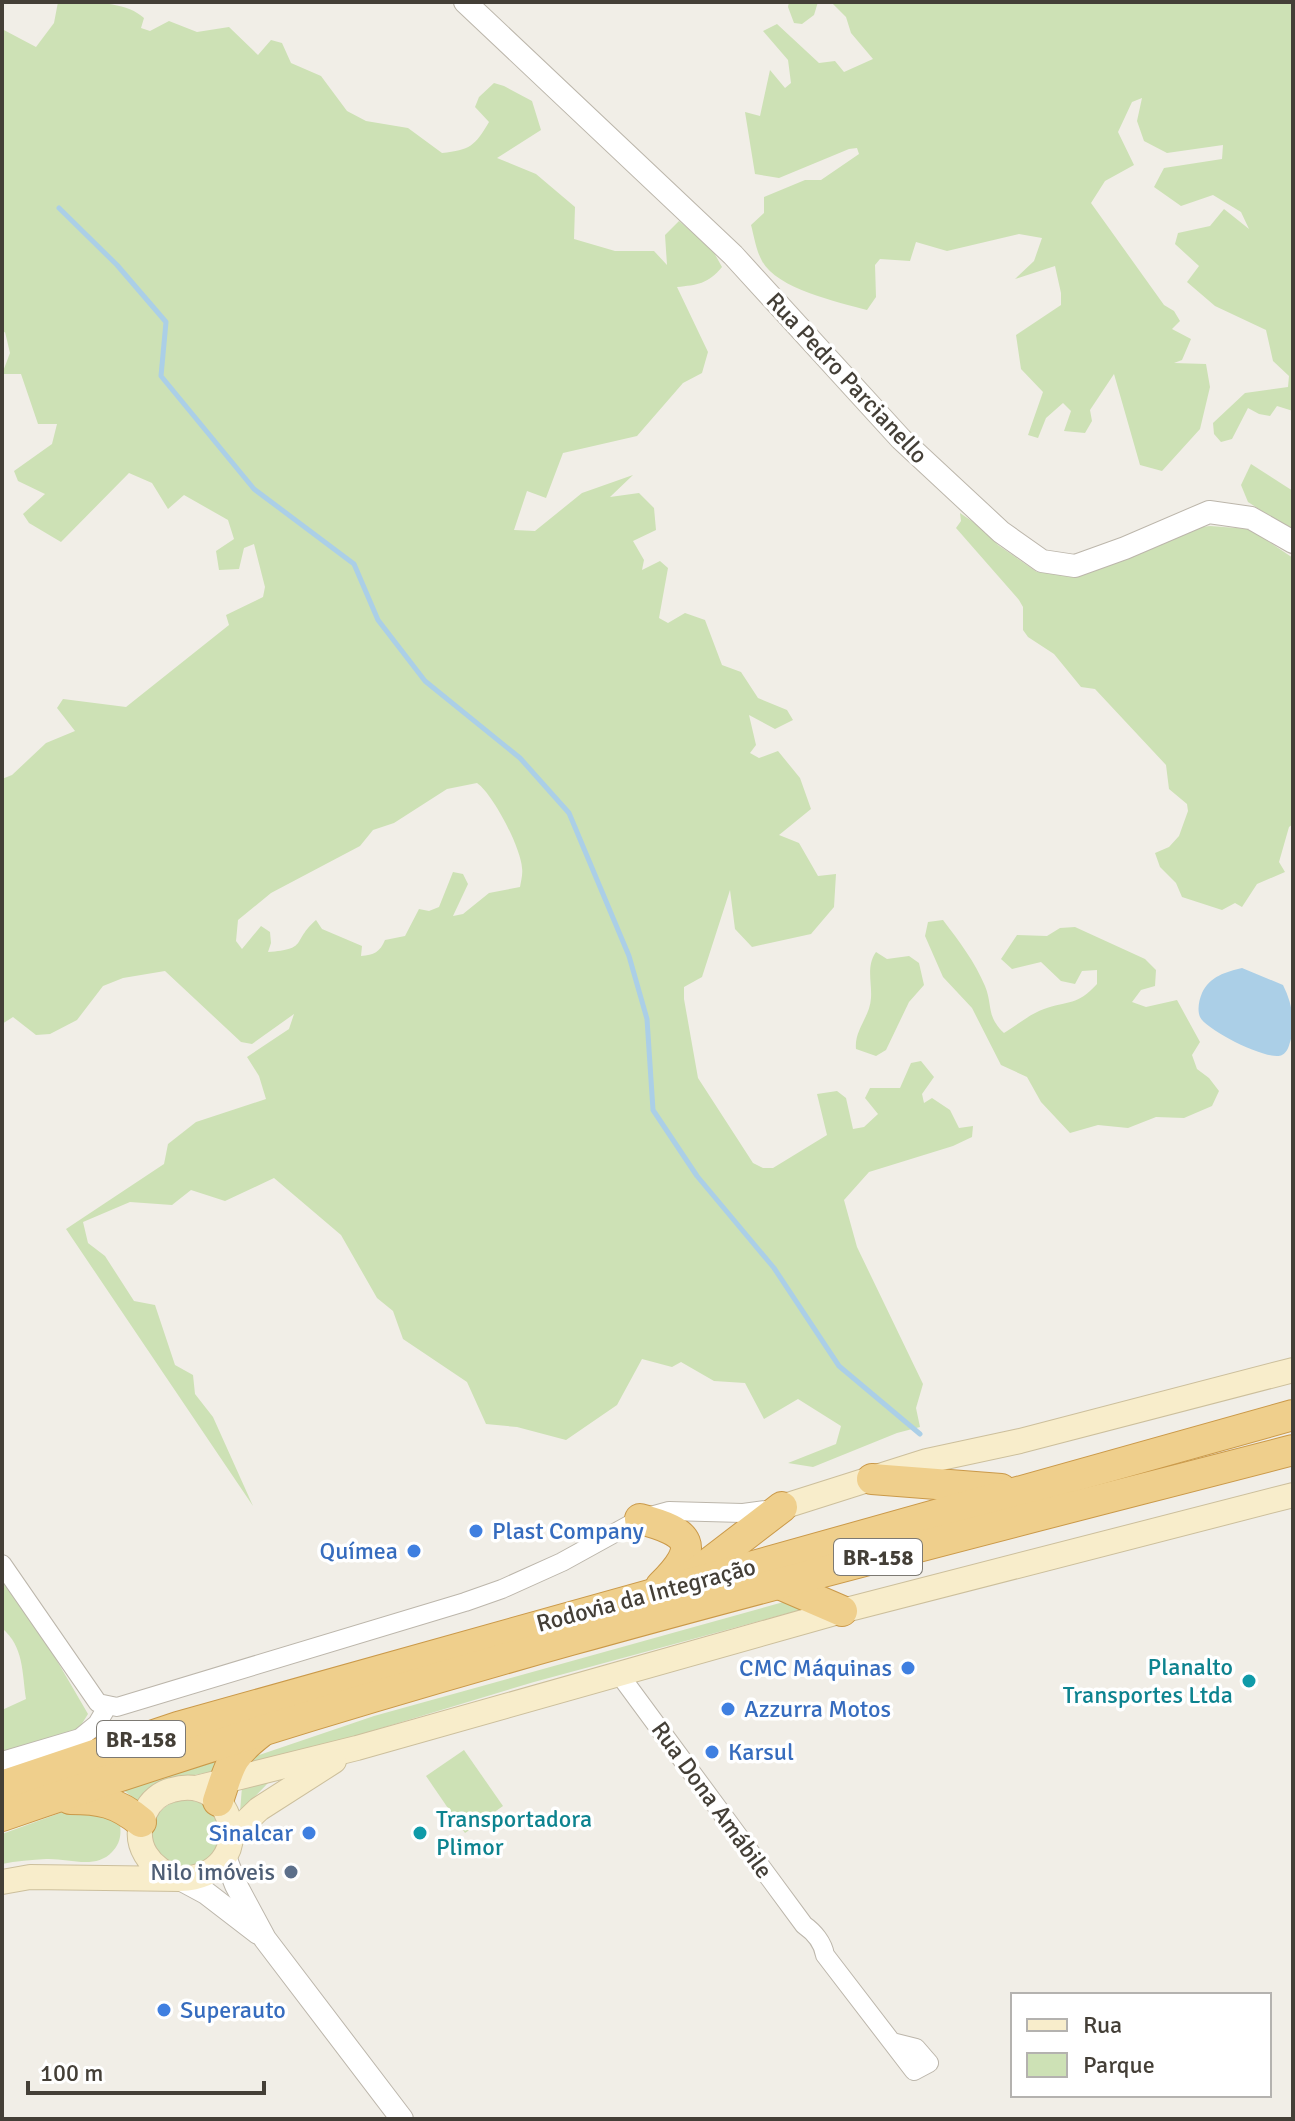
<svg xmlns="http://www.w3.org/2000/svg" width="1295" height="2121" font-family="Signika,sans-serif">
	<rect width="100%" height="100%" fill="#f1eee7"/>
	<!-- green -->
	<g fill="#cde1b5" fill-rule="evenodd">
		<path d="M58,2C85,2 125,0 144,18L141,28L150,31L169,21L197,32L229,27L258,55L271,40L282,43L291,63L321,76L347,111L366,121L408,128L442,153C470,150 475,146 489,122L475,107L479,97L494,83L504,86L532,101L541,130L497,158L536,174L575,207L574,239L615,251H654L667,265L665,235L679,221L712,249L722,267C708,284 697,285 677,287L708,352L702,373L683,383L637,436L563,453L546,498L527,491L514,530L535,531L582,493L633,475L610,497L639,493L654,508L656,530L633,541L644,560L642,570L660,561L668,568L659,618L668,623L685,613L705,620L722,665L741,672L758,698L787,710L793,720L775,729L749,715L756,745L750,753L759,758L778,751L800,778L811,809L779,835L799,843L818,876L836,874L834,907L811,934L752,947L735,929L730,890L702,977L684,987V999L698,1078L753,1163L763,1168H773L827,1135L817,1094L837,1091L846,1098L853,1129L864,1127L878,1114L865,1098L870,1088H900L911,1063L921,1061L934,1077L922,1094L924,1103L932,1098L950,1110L959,1128L973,1126L972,1137L953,1146L869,1172L844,1200L857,1247L923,1384L916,1408L920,1427L897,1433L813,1467L788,1463L836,1444L841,1426L798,1399L764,1419L745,1383L714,1381L681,1362L672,1367L642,1359L617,1405L566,1440L517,1427L486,1424L467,1382L403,1339L393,1311L377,1298L341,1235L274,1178L225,1201L191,1190L172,1205L130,1202L83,1222L88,1243L105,1256L134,1301L155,1305L175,1365L193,1375L195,1394L213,1417L253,1506L66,1229L164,1164L168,1144L196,1122L266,1099L259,1076L247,1057L289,1029L294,1014L252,1044L241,1042L165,971L123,978L103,986L77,1020L50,1034L36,1035L13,1017L2,1024V779L12,775L46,743L75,731L57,708L63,699L126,707L229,625L226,615L263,597L265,587L254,544L244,548L239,569L219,570L216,551L234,539L228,520L184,495L168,509L152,483L129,473L61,542L29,523L23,514L45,494L18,481L14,471L52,444L57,424H38L21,374H2L10,353L5,332L2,333V29L36,47L54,23ZM477,783C493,794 521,848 522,868C523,874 521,881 520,887L489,893L463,914L453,916L468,884L463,874L453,872L439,907L429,911L419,909L405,936L385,940C380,952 374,955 361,956L362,946L322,929L316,920C291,942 309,949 268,952L271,943L270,932L261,926L242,949L236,941L238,920L271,893L360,846L373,830L394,823L447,789Z"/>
		<path d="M789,2H818L814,15L802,24L794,23L788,7Z"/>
		<path d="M831,2H1293V411L1277,406L1270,416L1259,414L1248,408L1232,439L1221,442L1214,434L1213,423L1245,393L1288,387L1289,376L1273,361L1266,330L1215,306L1187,282L1199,266L1175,244L1178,233L1210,226L1224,209L1249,229L1241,212L1213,195L1181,206L1154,187L1164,168L1222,159L1223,145L1167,153L1144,141L1137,121L1142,98L1132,102L1118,132L1134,165L1105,181L1091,203L1164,305L1174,311L1180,321L1172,329L1191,339L1182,360L1174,363L1206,364L1210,387L1200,429L1162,471L1140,465L1114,374L1090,410L1092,421L1085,433L1064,431L1071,411L1063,403L1046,418L1038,438L1028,435L1043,392L1021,369L1016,335L1061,305V293L1055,266L1015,279L1034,261L1042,238L1019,234L947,251L916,242L910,261L880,259L875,265L876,297L867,310C838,302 777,289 762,261C756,250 754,236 751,225L764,213V197L805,180H821L859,154L857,148L849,149L779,178L755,174L745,112L760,116L770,70L785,88L791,83L788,60L763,31L777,24L819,63L835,61L844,72L873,59L851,33L846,17Z"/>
		<path d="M1251,464L1293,491V531L1248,502L1241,485Z"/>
		<path d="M960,513L985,530L998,545L1037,572L1076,573L1185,529L1210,526L1250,529L1293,558V824L1289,827L1279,862L1285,872L1257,884L1242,907L1235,903L1222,910L1182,897L1176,883L1160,867L1155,853L1169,847L1179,836L1188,811L1187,804L1169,789L1166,765L1095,689L1081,687L1054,654L1028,637L1023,630V607L1019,600L956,528L961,521Z"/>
		<path d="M943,920C959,941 975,962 985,986C993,1006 986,1016 1004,1033C1017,1025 1030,1014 1044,1009C1069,1000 1077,1006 1097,984V970L1082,971L1075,984L1061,981L1041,962L1012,969L1001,959L1017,935L1047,936L1060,928L1075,927L1145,959L1156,970L1155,986L1141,990L1132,1002L1146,1007L1177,1000L1200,1042L1192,1055L1197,1069L1209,1078L1219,1091L1212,1106L1184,1118L1156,1117L1128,1128L1098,1125L1070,1133L1041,1102L1027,1077L1001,1065L972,1008L943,977L925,936L928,922Z"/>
		<path d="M876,952L887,959L909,956L919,963L924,985L909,1002L886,1050L876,1056L856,1049C854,1030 870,1017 871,998C872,982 866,966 876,952Z"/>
		<path d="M2,1580L42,1635L88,1714L78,1730L2,1753V1710L26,1699C22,1672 24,1647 2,1628Z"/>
		<path d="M787,1601L811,1607L534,1682L292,1755L247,1765L250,1758L374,1716Z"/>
		<path d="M464,1750L503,1806L465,1833L426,1776Z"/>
		<path d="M226,1757L224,1769L175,1779L140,1803L122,1789Z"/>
		<path d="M269,1782L240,1812L242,1787Z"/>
		<circle cx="186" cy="1834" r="34"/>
		<path d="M85,1804L117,1811C121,1826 124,1840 112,1852C95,1870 69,1858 46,1859C32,1860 16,1861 2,1864V1834Z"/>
	</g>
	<!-- water -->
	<path fill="#abcfe7" d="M1242,968L1283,985C1292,1003 1295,1020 1291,1039C1289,1045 1288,1052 1282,1055C1269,1062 1206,1030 1200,1017C1197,1010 1199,1000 1202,993C1210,976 1226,972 1242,968Z"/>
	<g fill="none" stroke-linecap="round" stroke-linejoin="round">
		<!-- stream -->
		<path stroke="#abcfe7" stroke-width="5" d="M59,208L117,265L166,322L161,376L254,489L354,564L378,620L425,681L520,758L569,813L629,956L647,1019L653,1110L697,1176L774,1268L839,1366L920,1434"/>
		<!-- minor casing -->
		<g stroke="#bcb6ab" stroke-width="20">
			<g id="minor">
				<path d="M2,1564L98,1703L117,1707L465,1602L502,1589L562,1562L640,1519L669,1511L743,1513L773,1509"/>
				<path d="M619,1674L804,1925C814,1932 823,1943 825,1955L914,2071L929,2063L916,2048L892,2042"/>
				<path d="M2,1761L80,1738L97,1724L107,1707"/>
			</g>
		</g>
		<!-- tertiary casing -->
		<g stroke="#bcb6ab" stroke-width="24">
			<g id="tertiary">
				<path d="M465,2L733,255L901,439L1001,532L1042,561L1075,566L1125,548L1209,512L1251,518L1293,542"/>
				<path d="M225,1857L236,1885L265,1939L402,2119"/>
				<path d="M180,1879L206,1893L258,1933"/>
			</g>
		</g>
		<!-- secondary casing -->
		<g stroke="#ccbf9c" stroke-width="26">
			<g id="secondary">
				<path d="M782,1507L927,1461L1020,1441L1293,1370"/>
				<path d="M196,1788L357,1748L842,1611L1293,1495"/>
				<path d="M232,1835L259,1809L334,1761"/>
				<path d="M2,1882L30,1877L180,1879C260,1876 237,1771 172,1790C160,1793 150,1801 145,1813C130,1844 150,1870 180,1879"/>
			</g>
		</g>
		<!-- trunk casing -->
		<g stroke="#ca9949" stroke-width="32">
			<g id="trunk">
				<path d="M872,1479L1001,1489"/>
				<path d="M640,1519C691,1532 702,1546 661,1586"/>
				<path d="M691,1577L782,1507"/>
				<path d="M777,1583L842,1611"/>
				<path d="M2,1786L178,1727L1293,1415"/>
				<path d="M70,1799C100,1799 117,1802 141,1822"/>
				<path d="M218,1801C230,1766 229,1757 260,1733"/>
				<path d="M2,1816C425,1669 860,1562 1293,1450"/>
			</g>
		</g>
		<!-- minor -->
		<use href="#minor" stroke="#fff" stroke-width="18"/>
		<!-- tertiary -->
		<use href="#tertiary" stroke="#fff" stroke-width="22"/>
		<!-- secondary -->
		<use href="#secondary" stroke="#f8edcb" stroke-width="24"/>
		<!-- trunk -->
		<use href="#trunk" stroke="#efcf8c" stroke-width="30"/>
	</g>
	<!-- markers -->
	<g fill="#3f7fe0" stroke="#fff" stroke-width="3">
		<circle cx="476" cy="1531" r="8"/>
		<circle cx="414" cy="1551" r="8"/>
		<circle cx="908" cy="1668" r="8"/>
		<circle cx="728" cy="1709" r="8"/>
		<circle cx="712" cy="1752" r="8"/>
		<circle cx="309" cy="1833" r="8"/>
		<circle cx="164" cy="2010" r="8"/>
	</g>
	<g fill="#0f9aa8" stroke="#fff" stroke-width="3">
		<circle cx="1249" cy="1681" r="8"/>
		<circle cx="420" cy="1833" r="8"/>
	</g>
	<circle fill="#5c6f8a" stroke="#fff" stroke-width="3" cx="291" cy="1872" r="8"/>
	<g text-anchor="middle" stroke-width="7" stroke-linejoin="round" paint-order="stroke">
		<!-- shield labels -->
		<g fill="#fff" stroke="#7c7973" stroke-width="2">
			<rect x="834" y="1539" width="88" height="36" rx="6"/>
			<rect x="97" y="1721" width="88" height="36" rx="6"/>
		</g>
		<g font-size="22" font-weight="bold" fill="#443f37">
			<text x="878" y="1565">BR-158</text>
			<text x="141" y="1747">BR-158</text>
		</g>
		<!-- street labels -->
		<g font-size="24" fill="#443f37" stroke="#fff">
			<text transform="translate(847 378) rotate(47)" y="8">Rua Pedro Parcianello</text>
			<text transform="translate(646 1595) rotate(-15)" y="8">Rodovia da Integração</text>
			<text transform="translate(712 1800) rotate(54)" y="8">Rua Dona Amábile</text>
		</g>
		<!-- shop labels -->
		<g font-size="24" fill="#366cbe" stroke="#fff" text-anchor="start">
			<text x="492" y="1539">Plast Company</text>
			<text x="398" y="1559" text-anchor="end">Químea</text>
			<text x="892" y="1676" text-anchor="end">CMC Máquinas</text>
			<text x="744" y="1717">Azzurra Motos</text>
			<text x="728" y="1760">Karsul</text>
			<text x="293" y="1841" text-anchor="end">Sinalcar</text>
			<text x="180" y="2018">Superauto</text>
		</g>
		<!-- culture labels -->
		<g font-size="24" fill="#0d838f" stroke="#fff" text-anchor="end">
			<text x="1233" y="1675">Planalto<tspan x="1233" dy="28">Transportes Ltda</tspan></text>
			<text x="436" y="1827" text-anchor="start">Transportadora<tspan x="436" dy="28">Plimor</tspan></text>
		</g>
		<!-- service labels -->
		<g font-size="24" fill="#4e5e75" stroke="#fff" text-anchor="end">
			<text x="275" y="1880">Nilo imóveis</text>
		</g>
	</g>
	<!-- border -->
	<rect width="1295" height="2121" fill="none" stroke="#443f37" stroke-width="8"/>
	<!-- legend -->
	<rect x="1011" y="1993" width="260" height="104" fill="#ffffff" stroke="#b4b2af" stroke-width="2"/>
	<rect x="1027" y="2019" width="40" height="12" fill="#f8edcb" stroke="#b4b2af" stroke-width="2"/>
	<text x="1083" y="2033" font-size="24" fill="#443f37">Rua</text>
	<rect x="1027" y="2053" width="40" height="24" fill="#cde1b5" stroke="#b4b2af" stroke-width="2"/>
	<text x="1083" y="2073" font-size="24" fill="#443f37">Parque</text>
	<!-- scale -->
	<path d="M28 2081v12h236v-12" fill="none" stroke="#443f37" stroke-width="4"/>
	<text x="40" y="2081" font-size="24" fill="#443f37" stroke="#ffffff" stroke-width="6" paint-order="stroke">100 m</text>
</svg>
